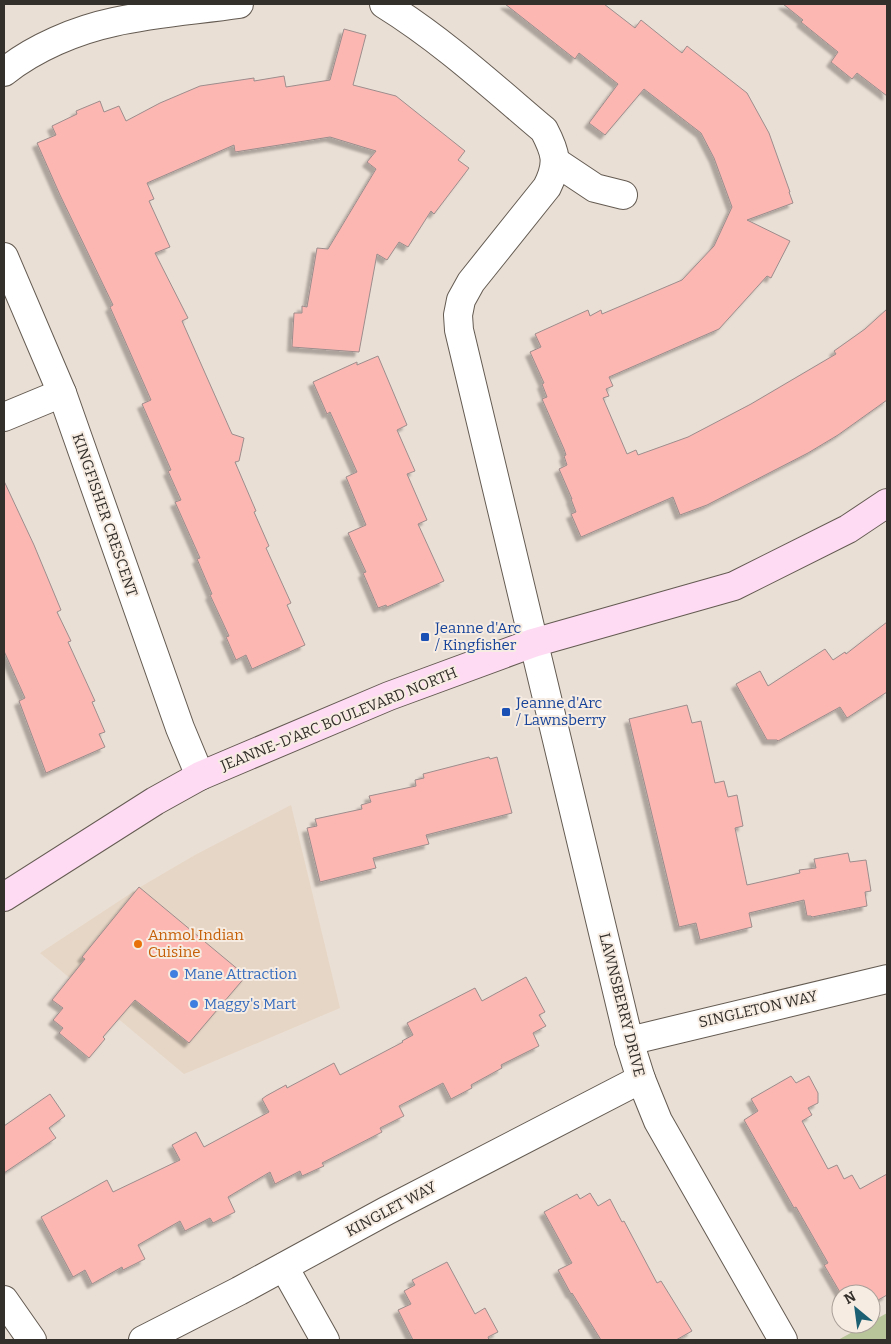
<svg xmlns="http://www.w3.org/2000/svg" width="891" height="1344" font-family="Bitter,serif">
	<defs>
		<filter id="shadow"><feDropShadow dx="-4.5" dy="4.5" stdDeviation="1" flood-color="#0004"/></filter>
	</defs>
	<rect width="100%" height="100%" fill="#eadfd5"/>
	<!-- built -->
	<path fill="#e6d6c5" d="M291,805L340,1008L184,1074L40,953L142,886L195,855Z"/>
	<!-- green -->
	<path fill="#b8c49a" d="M887,1313V1340H838L867,1324H871V1322Z"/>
	<!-- building -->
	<g fill="#fcb7b3" stroke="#9c8d8c" filter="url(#shadow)">
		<path d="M505,4H604L635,28L641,20L682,53L687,46L747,93L769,133L790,192H789L793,203L747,220L790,241L771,278L767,276L719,329L609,377L613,386L606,389L609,396L603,398L627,454L636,450L638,455L688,437L751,404L836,354L834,351L865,329L887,309V400L838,435L808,453L707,505L680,515L673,497L581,537L571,514L576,512L571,499H572L559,469L567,465L564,456L566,455L564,449L542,399L547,397L542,384L544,383L530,352L541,347L535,334L588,310L590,316L601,310L602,314L682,280L714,246L732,207L714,158L701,133L644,89L605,135L589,123L618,84L579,53L575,59Z"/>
		<path d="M783,4H887V96L857,73L852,79L831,62L838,52L801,22L803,20Z"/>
		<path d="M344,29L366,35L353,85L396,96L465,151L458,160L469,168L434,214L431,211L408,247L399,242L387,260L377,254L359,352L292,347L294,313H302V306L307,307L317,248L328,249L376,169L367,162L376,151L330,137L235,152L234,145L147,183L154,199L149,201L170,247L155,253L188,318L182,321L232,434L244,438L239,461L235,462L256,511L254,512L269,546L266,548L291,603L287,605L305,645L252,669L246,655L236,660L226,637L229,636L210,595L212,594L197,559L200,558L175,502L181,500L168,471L171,470L142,404L151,400L110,307L113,305L60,195L37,143L56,135L52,126L77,114L76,111L100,101L104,112L119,106L126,121L160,103L200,86L254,78V81L284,76L286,87L330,80Z"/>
		<path d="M378,356L407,425L397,430L415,471L407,474L427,520L418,524L444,581L387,607L386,605L378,608L363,573L366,572L348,533L366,525L346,477L357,472L330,412L327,414L313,382L357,362V365Z"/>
		<path d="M4,481L34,545L61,610L57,612L71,641L68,642L95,701L92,702L105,732L99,734L105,747L46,773L19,701L25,698L4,651Z"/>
		<path d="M887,622V692L847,718L840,707L778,741L777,740H767L736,684L760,671L768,686L825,649L833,660L845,652L846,654Z"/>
		<path d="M687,705L692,723L701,721L715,783L724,781L728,797L737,795L743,826L735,828L747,885L800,873L799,870L816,868L814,859L848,853L850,862L866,860L871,891L865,892L867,906L812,917L811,916H807L804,900L749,913L752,927L700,940L696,923L679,927L629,719Z"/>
		<path d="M489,757L490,759L497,757L512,813L426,835L429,844L373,858L376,868L320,882L307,828L317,826L315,819L362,809L361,805L371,802L369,796L416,786L415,780L424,778L423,774Z"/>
		<path d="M139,887L246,976L189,1043L135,1000L103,1037L105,1039L89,1058L59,1033L63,1028L53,1020L63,1008L52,1000L85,959L82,957Z"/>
		<path d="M526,977L545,1012L539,1015L546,1026L533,1033L539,1046L501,1065L502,1068L471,1085L472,1088L451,1099L443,1083L399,1106L404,1116L380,1128L382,1132L322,1163L324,1166L302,1176L300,1171L275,1184L270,1172L228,1197L235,1212L213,1223L210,1218L185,1231L180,1221L138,1245L145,1259L123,1270L122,1267L92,1284L85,1270L73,1277L41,1217L107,1180L113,1192L180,1160L172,1145L196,1132L204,1147L269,1112L262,1099L266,1096L286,1085L287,1088L334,1063L340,1075L403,1042L402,1041L413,1035L407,1023L475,988L482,1001Z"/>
		<path d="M791,1076L796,1083L809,1076L818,1093V1103L808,1108L812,1115L802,1121L828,1169L837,1165L844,1179L852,1175L860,1189L887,1174V1295L871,1304V1294H841L824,1265L828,1263L796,1207L794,1208L744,1120L758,1111L751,1099Z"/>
		<path d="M50,1094L65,1116L49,1128L56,1138L4,1173V1126Z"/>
		<path d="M590,1193L598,1206L610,1199L622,1222L624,1221L657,1283L661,1281L692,1331L676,1340H601L572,1293L571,1294L558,1270L572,1263L544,1212L577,1194L580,1199Z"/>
		<path d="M447,1262L475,1314L485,1308L498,1332L488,1337L489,1340H413L398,1310L411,1304L404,1291L415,1285L412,1280Z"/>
	</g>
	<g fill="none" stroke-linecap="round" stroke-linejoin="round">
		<!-- minor casing -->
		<g stroke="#645b52" stroke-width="30">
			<g id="minor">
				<path d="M384,4C442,40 492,86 544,130C556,153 559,163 547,187L471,282L461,300L458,315L459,330L629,1041L641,1079L658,1121L783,1340"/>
				<path d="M4,72C34,48 76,30 114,22C154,13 198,10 239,4"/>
				<path d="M556,162L595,188L623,195"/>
				<path d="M4,257L62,393L180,728L200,776"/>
				<path d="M4,417L62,393"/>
				<path d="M629,1041L887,979"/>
				<path d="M284,1267L325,1340"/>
				<path d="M4,1300L32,1340"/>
				<path d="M143,1340L239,1291L386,1211L641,1079"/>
			</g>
		</g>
		<!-- secondary casing -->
		<g stroke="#645b52" stroke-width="30">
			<path id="secondary" d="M4,897L155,801L200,776L389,696L533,643L734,586L848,529L887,503"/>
		</g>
		<!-- minor -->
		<use href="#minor" stroke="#fff" stroke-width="28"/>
		<!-- secondary -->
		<use href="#secondary" stroke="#fedbf3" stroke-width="28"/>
	</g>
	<!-- markers -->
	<g fill="#1a4fb4" stroke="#f7ece2" stroke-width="2">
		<rect x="420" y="632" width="10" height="10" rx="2.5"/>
		<rect x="501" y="707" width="10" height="10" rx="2.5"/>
	</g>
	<circle fill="#e8710a" stroke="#f7ece2" stroke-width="2" cx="138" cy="944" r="5"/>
	<g fill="#3f7fe0" stroke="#f7ece2" stroke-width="2">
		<circle cx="174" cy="974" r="5"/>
		<circle cx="194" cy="1004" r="5"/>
	</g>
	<g text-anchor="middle" stroke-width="4" stroke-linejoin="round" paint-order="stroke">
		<!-- street labels -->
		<g font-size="15" fill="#332f2b" stroke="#f7ece2">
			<text transform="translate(105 515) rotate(71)" y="5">KINGFISHER CRESCENT</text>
			<text transform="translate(339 719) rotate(-22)" y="5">JEANNE-D'ARC BOULEVARD NORTH</text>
			<text transform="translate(622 1005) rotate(76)" y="5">LAWNSBERRY DRIVE</text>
			<text transform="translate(758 1009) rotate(-13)" y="5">SINGLETON WAY</text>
			<text transform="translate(391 1209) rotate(-28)" y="5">KINGLET WAY</text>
		</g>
		<!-- transit labels -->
		<g font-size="15" fill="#164399" stroke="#f7ece2" text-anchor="start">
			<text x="435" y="633">Jeanne d'Arc<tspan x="435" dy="17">/ Kingfisher</tspan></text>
			<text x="516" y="708">Jeanne d'Arc<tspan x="516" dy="17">/ Lawnsberry</tspan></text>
		</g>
		<!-- food labels -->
		<g font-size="15" fill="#c56008" stroke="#f7ece2" text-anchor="start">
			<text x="148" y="940">Anmol Indian<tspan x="148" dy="17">Cuisine</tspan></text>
		</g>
		<!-- shop labels -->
		<g font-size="15" fill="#366cbe" stroke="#f7ece2" text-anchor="start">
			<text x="184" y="979">Mane Attraction</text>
			<text x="204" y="1009">Maggy's Mart</text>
		</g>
	</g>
	<!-- border -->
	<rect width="891" height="1344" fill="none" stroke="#332f2b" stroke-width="10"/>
	<!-- north arrow -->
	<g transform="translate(856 1309) rotate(331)"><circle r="24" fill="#f7ece2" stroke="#a9a099"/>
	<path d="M0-4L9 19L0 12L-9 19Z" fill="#1c6073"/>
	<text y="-8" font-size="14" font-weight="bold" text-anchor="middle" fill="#332f2b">N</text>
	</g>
</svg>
